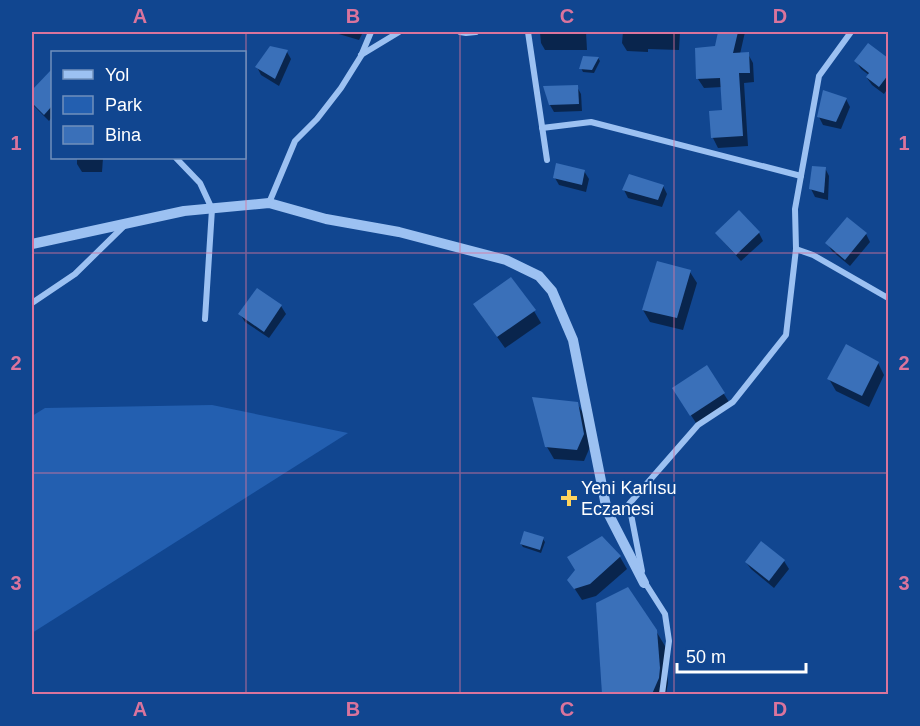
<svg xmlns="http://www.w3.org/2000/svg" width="920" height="726" font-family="Arial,sans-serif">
	<rect width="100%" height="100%" fill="#114690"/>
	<!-- green -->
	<path fill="#235fb0" d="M212,405L348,433L32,633V416L45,408Z"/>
	<!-- shadow -->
	<g fill="#0007">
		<path d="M332,32H363L359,40Z"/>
		<path d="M540,32H586L587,50H545L541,43Z"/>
		<path d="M623,32H680L679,50L648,49V52L627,51L622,43Z"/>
		<path d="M720,32H745L740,54H748L753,63L754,82L744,83L748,146L718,148L713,138L711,112L723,111L722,87L704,88L698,79L716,48Z"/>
		<path d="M287,52L291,59L279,86L261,75L257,67Z"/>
		<path d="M888,55V88L884,94L872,85L867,78L869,75L861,69L856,61L886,58Z"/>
		<path d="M598,58L600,61L594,73L583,72L581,68Z"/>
		<path d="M52,71V117L49,121L32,104V92Z"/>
		<path d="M577,87L581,94L582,111L554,112L550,105Z"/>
		<path d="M846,99L850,107L841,129L823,125L819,117Z"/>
		<path d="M77,158H103L102,172H82L77,164Z"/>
		<path d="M825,168L829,176L828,200L815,197L811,189Z"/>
		<path d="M584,171L589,179L586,192L559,185L555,178Z"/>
		<path d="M663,186L667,194L662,207L628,198L624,190Z"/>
		<path d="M717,233H759L763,241L741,261L722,240Z"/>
		<path d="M866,234L870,242L850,266L832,251L827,243Z"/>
		<path d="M690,272L697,283L683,330L650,322L643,310Z"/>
		<path d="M257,290L281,306L286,314L269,338L245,322L240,314Z"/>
		<path d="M534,311L541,323L505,348L482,316Z"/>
		<path d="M878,363L884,375L869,407L836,391L829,379Z"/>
		<path d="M707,368L731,405L698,426L681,400Z"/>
		<path d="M577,403L584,415L590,447L584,461L554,459L547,447Z"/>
		<path d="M602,538L620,557L627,569L596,596L582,600L569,580Z"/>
		<path d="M543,539L545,542L541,553L523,547L521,544Z"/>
		<path d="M761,543L784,561L789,569L774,588L751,569L746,562Z"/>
		<path d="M598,604L656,631L665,646L668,683L666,694H604Z"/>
	</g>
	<!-- building -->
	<g fill="#3a70b9">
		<path d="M718,32H738L733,53L749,52L750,73H739L743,136L711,138L709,111L722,110L720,78L696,79L695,48L715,46Z"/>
		<path d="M868,43L888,58V75L879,87L866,77L869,73L854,61Z"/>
		<path d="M270,46L288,50L275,79L255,67Z"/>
		<path d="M583,56L599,57L592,70L579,69Z"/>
		<path d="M52,69V106L44,115L32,103V90Z"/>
		<path d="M578,85L579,104L549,105L543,86Z"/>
		<path d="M823,90L847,98L836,122L817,117Z"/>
		<path d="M556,163L585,170L582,185L553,178Z"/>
		<path d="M812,166L826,167L824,193L809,189Z"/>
		<path d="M629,174L664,185L658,200L622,190Z"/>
		<path d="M739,210L760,232L736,255L715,233Z"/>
		<path d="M847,217L867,233L845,260L825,243Z"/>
		<path d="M657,261L691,270L677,318L642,310Z"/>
		<path d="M511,277L536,310L497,337L473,304Z"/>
		<path d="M257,288L282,305L264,332L238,314Z"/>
		<path d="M846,344L879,362L862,396L827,379Z"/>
		<path d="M707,365L725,393L690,416L672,388Z"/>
		<path d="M532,397L578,402L584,434L577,450L545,447Z"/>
		<path d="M524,531L544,537L540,550L520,544Z"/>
		<path d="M602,536L621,556L590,584L574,589L567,580L575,570L567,557Z"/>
		<path d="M761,541L785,560L769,581L745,562Z"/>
		<path d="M628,587L657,630L660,668L659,678L652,694H602L596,603Z"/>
	</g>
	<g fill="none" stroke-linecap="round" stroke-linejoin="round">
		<!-- minor -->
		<g stroke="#9cc1f2" stroke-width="6">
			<path d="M460,32L466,33L476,32"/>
			<path d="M528,32L547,160"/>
			<path d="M361,55L399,32"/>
			<path d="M542,128L591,122L801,176"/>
			<path d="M176,158L200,183L212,209L205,319"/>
			<path d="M269,203L295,141L317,119L341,88L361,56L371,32"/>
			<path d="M796,249L813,255L888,298"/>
			<path d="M32,303L75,274L124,226"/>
			<path d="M642,571L629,504L698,425L733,402L786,335L796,249L795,209L819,76L851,32"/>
			<path d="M644,581L665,614L669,641L662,694"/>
		</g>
		<!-- tertiary -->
		<path stroke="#9cc1f2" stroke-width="10" d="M32,244L184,211L269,203L326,219L399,232L506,260L539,276L552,291L573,340L607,511L644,583"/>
	</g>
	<!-- grid -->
	<path fill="none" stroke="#da749d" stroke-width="1.5" stroke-opacity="0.55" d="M246,32V694M460,32V694M674,32V694M32,253H888M32,473H888"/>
	<!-- markers -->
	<path fill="#ffd45d" stroke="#114690" stroke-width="2" d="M566 489h6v6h6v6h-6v6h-6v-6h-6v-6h6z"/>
	<g text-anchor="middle" stroke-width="4.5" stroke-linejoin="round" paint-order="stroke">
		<!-- poi labels -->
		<g font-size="18" fill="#fff" stroke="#114690" text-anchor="start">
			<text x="581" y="494">Yeni Karlısu<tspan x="581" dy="21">Eczanesi</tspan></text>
		</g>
	</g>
	<!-- border -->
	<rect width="920" height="726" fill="none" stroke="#114690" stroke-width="66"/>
	<!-- legend -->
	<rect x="51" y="51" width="195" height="108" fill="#114690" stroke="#7090bc" stroke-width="1.5"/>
	<rect x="63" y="70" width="30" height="9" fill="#9cc1f2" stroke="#7090bc" stroke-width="1.5"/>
	<text x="105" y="81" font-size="18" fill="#ffffff">Yol</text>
	<rect x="63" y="96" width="30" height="18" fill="#235fb0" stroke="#7090bc" stroke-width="1.5"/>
	<text x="105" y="111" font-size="18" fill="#ffffff">Park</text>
	<rect x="63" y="126" width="30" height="18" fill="#3a70b9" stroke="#7090bc" stroke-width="1.5"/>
	<text x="105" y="141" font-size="18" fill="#ffffff">Bina</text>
	<!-- scale -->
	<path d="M677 663v9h129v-9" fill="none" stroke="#ffffff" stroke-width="3"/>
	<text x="686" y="663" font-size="18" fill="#ffffff" stroke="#114690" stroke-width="4.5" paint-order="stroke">50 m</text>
	<rect x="33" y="33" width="854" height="660" fill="none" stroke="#da749d" stroke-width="2"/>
	<g font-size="20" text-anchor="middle" font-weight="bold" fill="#da749d">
		<text x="140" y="23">A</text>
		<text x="353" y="23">B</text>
		<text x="567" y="23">C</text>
		<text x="780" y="23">D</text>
		<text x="16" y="150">1</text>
		<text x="904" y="150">1</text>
		<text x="16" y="370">2</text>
		<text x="904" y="370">2</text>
		<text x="16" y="590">3</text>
		<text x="904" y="590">3</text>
		<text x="140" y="716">A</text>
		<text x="353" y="716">B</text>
		<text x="567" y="716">C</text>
		<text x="780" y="716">D</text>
	</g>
</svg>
